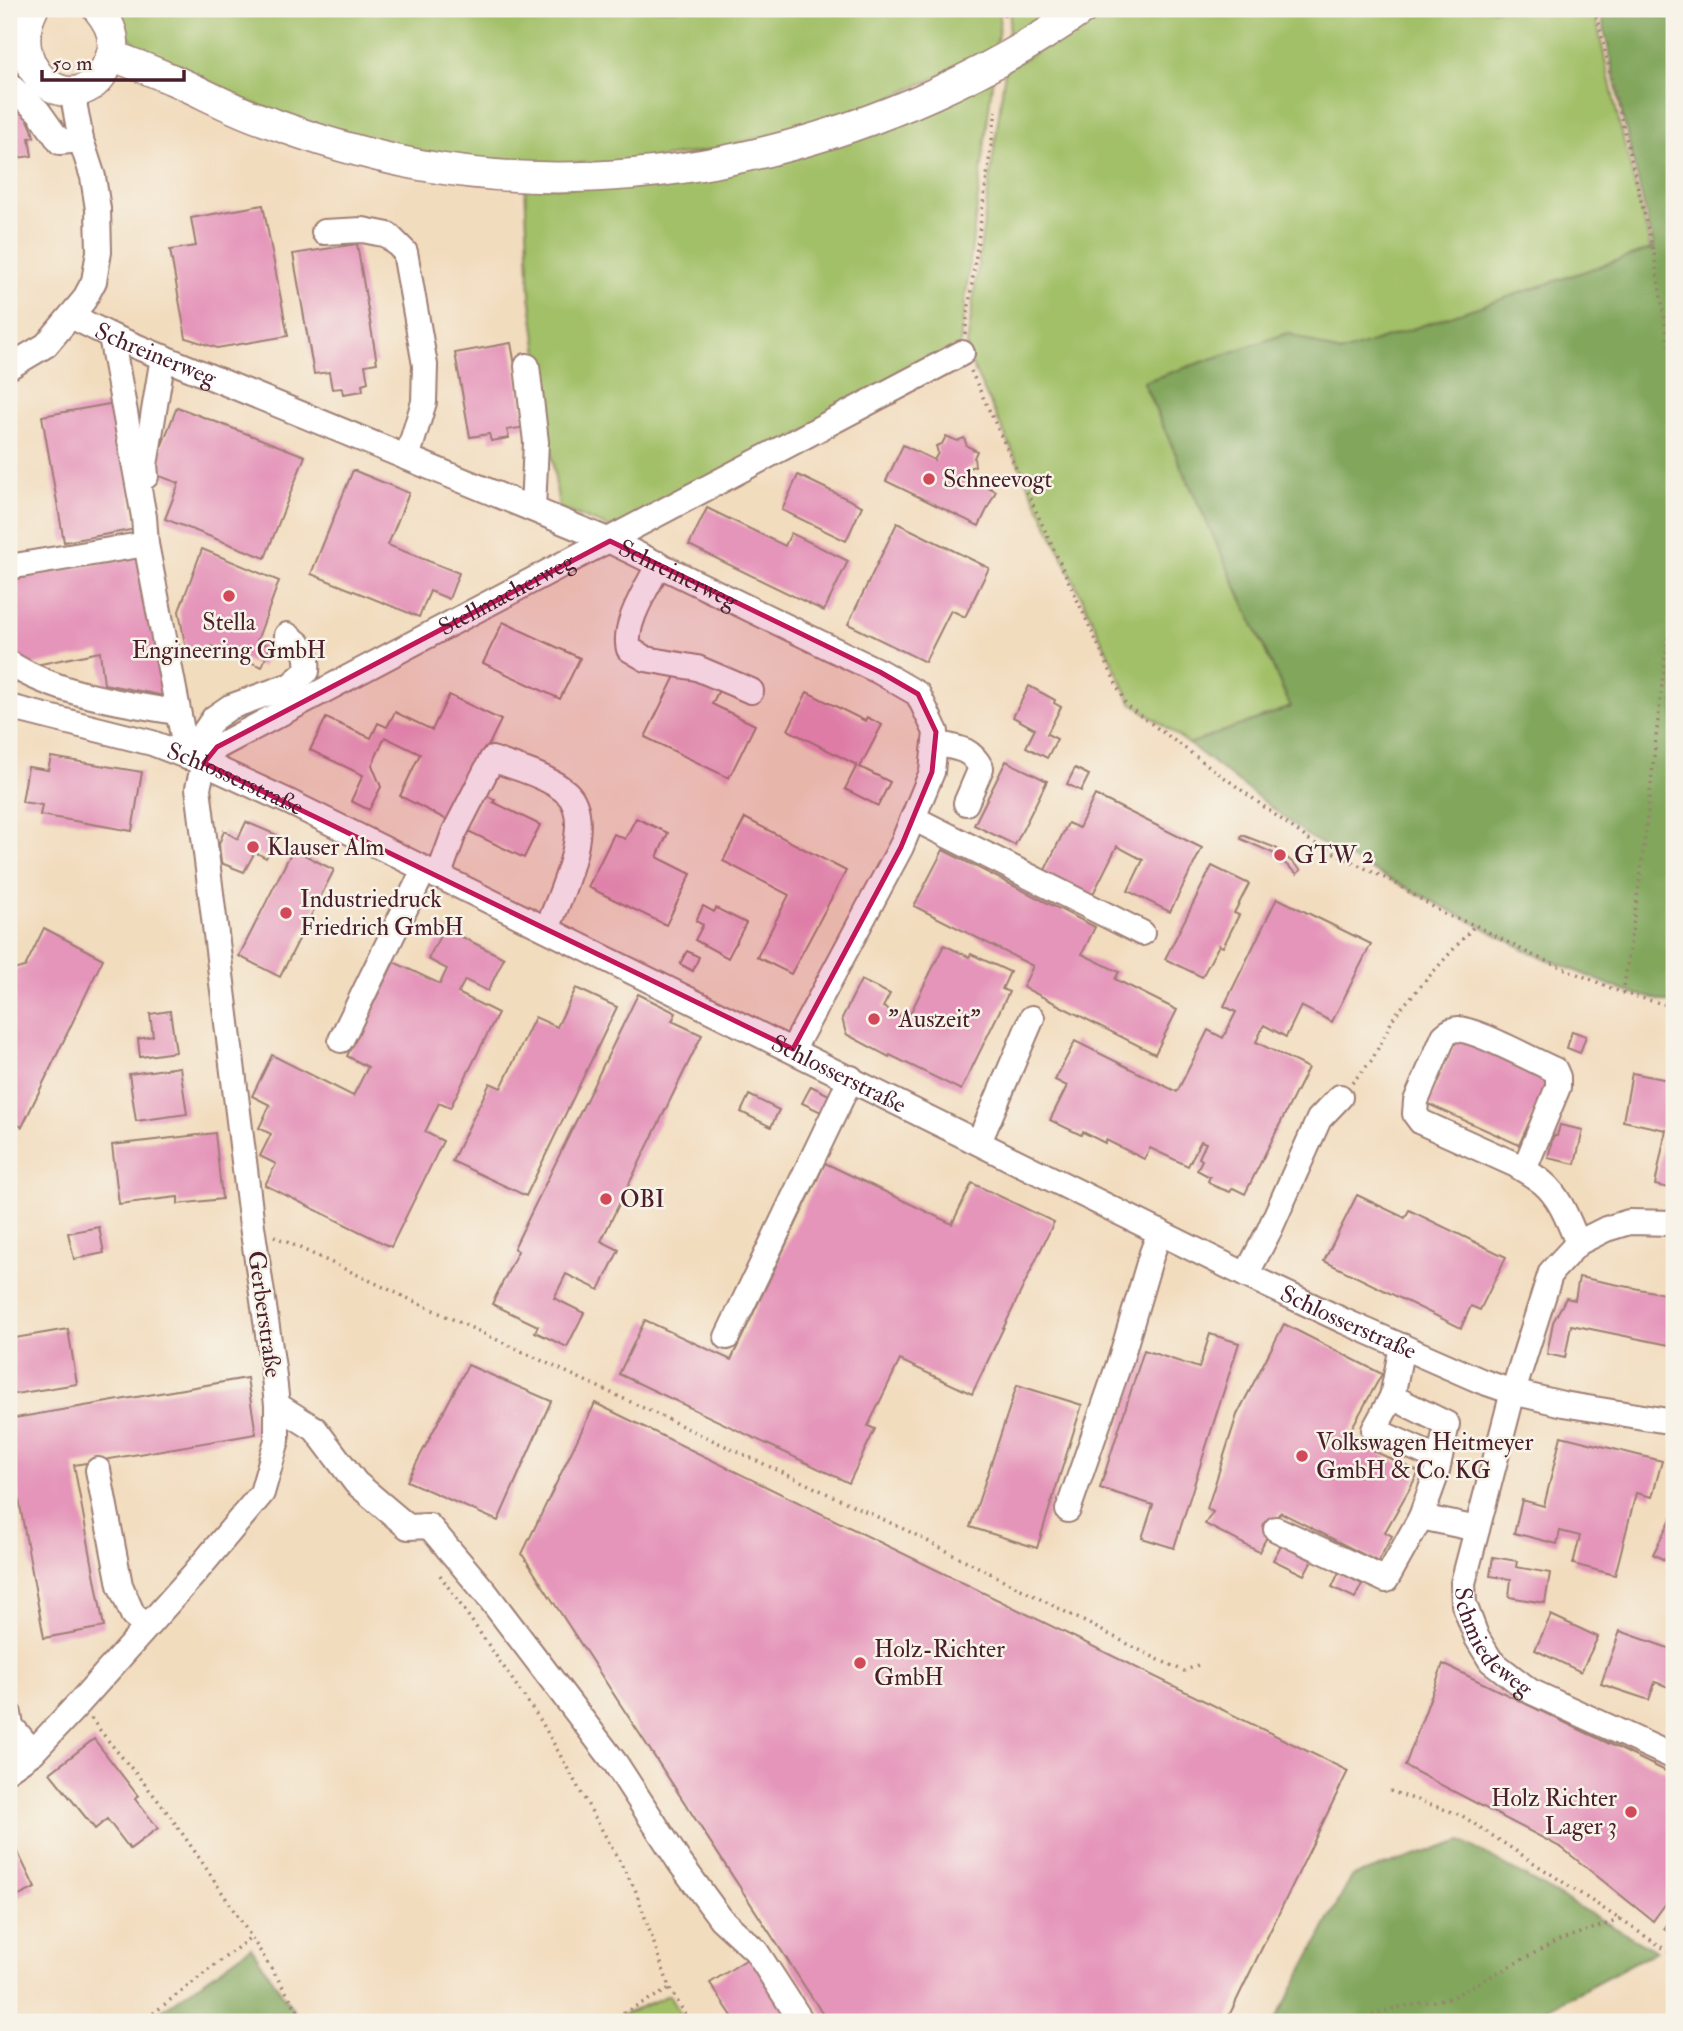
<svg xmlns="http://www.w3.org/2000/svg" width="1683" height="2031" font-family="'IM FELL Double Pica',serif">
	<rect width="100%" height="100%" fill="#f7f3e8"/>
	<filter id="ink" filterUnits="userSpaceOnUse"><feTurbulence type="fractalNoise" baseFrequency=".0143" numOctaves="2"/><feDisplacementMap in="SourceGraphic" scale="14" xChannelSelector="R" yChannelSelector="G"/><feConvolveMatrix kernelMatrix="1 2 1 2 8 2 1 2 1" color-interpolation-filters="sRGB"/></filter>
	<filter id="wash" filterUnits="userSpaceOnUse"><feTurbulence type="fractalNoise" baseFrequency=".00686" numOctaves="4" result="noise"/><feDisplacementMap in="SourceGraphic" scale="28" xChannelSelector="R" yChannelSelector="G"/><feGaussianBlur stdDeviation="1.57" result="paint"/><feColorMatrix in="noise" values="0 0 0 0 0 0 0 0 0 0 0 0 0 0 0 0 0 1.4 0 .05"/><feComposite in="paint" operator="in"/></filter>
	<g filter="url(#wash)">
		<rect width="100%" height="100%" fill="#f2dcbe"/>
		<!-- green -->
		<g fill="#a2c068" stroke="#76704a" stroke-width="2">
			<path d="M113,9H1001L996,50L886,100L758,143L625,163H476L368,142L242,100L138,46L126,34Z"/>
			<path d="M1011,9H1063L1007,43Z"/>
			<path d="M1102,9H1594L1618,118L1651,250L1340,353L1288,333L1143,382L1291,707L1189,744L1131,702L966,352L1005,70L1068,33Z"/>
			<path d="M993,76L959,351L616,530L559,508L530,295L525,186L573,187Z"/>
			<path d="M669,1995L686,2022H608L611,2020Z"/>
		</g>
		<!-- forest -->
		<g fill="#81a65c" stroke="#666244" stroke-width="2">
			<path d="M1600,9H1674V1004L1624,991L1530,952L1312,839L1189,744L1291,707L1143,382L1288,333L1340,353L1654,248L1622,115Z"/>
			<path d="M1462,1841L1656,1951L1541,2012L1509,2022H1275L1352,1876Z"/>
			<path d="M251,1947L301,2022H146Z"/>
		</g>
		<g id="blocks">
			<!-- building -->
			<g fill="#e595ba">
				<path d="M9,97L25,113L32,129L34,137L29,138L32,156L9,159Z"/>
				<path d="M263,205L288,336L217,348L186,338L170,250L196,246L191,218Z"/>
				<path d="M357,244L377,363L365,365L368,382L362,384L363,391L343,394L342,388L332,389L329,372L314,374L293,254Z"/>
				<path d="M511,343L526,427L507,430L509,438L491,441L489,434L470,437L455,353Z"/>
				<path d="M115,403L136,529L64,542L42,416Z"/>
				<path d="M177,407L305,456L265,558L165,519L179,483L151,473Z"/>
				<path d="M946,436L957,441L964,438L967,446L977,451L974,458L975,466L968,468L965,476L996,491L979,526L886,481L903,445L934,460L938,453L936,446L942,444Z"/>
				<path d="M353,470L409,493L388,545L459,573L449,599L430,591L419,617L311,574Z"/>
				<path d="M798,475L862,506L846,541L782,510Z"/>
				<path d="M707,508L785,546L791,533L848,561L824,611L689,545Z"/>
				<path d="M897,523L989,568L965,617L951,610L925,662L848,624Z"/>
				<path d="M202,549L279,581L257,641L270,646L262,667L211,646L207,656L186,650L179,611Z"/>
				<path d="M140,556L165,696L104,684L100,652L31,666L9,651V580Z"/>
				<path d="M503,622L580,658L560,699L483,663Z"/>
				<path d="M678,670L719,690L712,704L755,725L729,778L645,737Z"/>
				<path d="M1029,686L1055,700L1054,703L1061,707L1047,734L1057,739L1047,758L1026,747L1035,729L1013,717Z"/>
				<path d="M807,692L865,721L867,717L882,725L860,767L890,782L878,806L845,789L857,765L788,730Z"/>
				<path d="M449,695L501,720L451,822L400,796L420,754L385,737L372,765L381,787L369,810L351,801L363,775L310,750L326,718L371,738L378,723L387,727L395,712L432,730Z"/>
				<path d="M51,757L142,772L132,831L40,815L42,805L22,802L28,767L48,770Z"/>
				<path d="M1006,761L1047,781L1015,845L974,825Z"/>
				<path d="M1075,768L1089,775L1081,791L1067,784Z"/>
				<path d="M484,794L495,800L493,802L540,825L524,858L466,830Z"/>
				<path d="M1095,795L1202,848L1170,912L1128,891L1143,860L1117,846L1090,900L1042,876L1068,823L1079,828Z"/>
				<path d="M636,818L668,833L657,857L691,874L666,925L588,887L614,834L625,839Z"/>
				<path d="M745,818L846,871L791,974L757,957L789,895L723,861Z"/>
				<path d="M246,822L279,836L266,858L255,852L244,872L221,863L219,844L224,831L238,839Z"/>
				<path d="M1242,835L1276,848L1301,870L1297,874L1273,853L1241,839Z"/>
				<path d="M293,849L334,870L280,977L239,956Z"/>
				<path d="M943,850L1095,927L1082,954L1119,972L1115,979L1177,1010L1155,1054L1023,987L1033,966L914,906Z"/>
				<path d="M1212,866L1249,884L1234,913L1239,915L1223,947L1219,945L1202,977L1165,959Z"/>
				<path d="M1277,898L1371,944L1332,1022L1301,1006L1286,1037L1264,1025L1256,1042L1308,1068L1245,1194L1233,1188L1230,1192L1214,1186L1208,1181L1210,1177L1197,1170L1202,1160L1199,1158L1206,1143L1201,1141L1188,1166L1150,1148L1144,1159L1106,1140L1105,1143L1083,1132L1081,1135L1050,1120L1067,1086L1055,1080L1075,1041L1177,1092L1208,1030L1223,1038L1236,1012L1224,1006Z"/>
				<path d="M703,906L714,912L716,908L746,923L728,958L695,940L703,925L696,921Z"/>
				<path d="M44,928L103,959L22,1127L9,1120V971L25,967Z"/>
				<path d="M444,928L504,958L488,991L465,980L458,993L498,1013L450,1108L439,1103L425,1132L443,1141L391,1247L265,1185L276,1164L260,1156L271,1134L259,1128L270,1105L252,1096L272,1055L353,1096L368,1067L347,1056L394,962L440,984L447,969L428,959Z"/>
				<path d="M944,945L969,957L971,954L1010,972L1002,989L1009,992L961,1090L890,1055L889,1057L846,1034L842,1018L861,980L890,994L883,1007L907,1020Z"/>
				<path d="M687,951L699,957L693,971L680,964Z"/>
				<path d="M576,988L617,1007L526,1196L452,1161L490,1083L501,1088L535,1017L557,1027Z"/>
				<path d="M638,994L676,1013L672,1021L702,1035L601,1241L619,1250L599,1290L566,1274L554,1298L584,1313L567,1347L535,1332L538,1326L492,1304L518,1251L514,1248Z"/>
				<path d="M170,1011L176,1052L140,1057L138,1039L153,1036L150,1014Z"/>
				<path d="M1572,1031L1586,1036L1580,1053L1567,1048Z"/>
				<path d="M1458,1036L1550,1077L1519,1145L1428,1104Z"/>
				<path d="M180,1067L187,1114L136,1121L129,1074Z"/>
				<path d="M1632,1073L1674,1081V1189L1655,1185L1666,1130L1623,1121Z"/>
				<path d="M811,1086L829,1095L821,1112L802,1103Z"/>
				<path d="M749,1095L779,1110L771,1127L741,1112Z"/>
				<path d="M1560,1125L1583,1130L1575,1164L1548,1158L1553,1136H1557Z"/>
				<path d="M215,1133L222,1199L178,1204V1197L119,1204L112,1145Z"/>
				<path d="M825,1163L952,1224L972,1183L1054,1222L972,1394L900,1360L868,1426L875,1429L849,1483L619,1374L645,1320L731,1360Z"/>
				<path d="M1357,1195L1405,1218L1409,1210L1506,1257L1480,1310L1471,1306L1461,1328L1324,1261Z"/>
				<path d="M99,1227L104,1253L74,1259L68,1233Z"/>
				<path d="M1579,1277L1674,1296V1346L1571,1325L1565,1358L1547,1354L1553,1322L1566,1298L1575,1300Z"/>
				<path d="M1284,1324L1382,1374L1346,1438L1419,1472L1385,1532L1392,1536L1378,1562L1280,1512L1259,1552L1205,1524L1213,1512L1207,1509L1237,1415Z"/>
				<path d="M68,1329L77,1384L9,1395V1339Z"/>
				<path d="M1210,1334L1239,1343L1174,1548L1142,1538L1153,1505L1100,1488L1144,1350L1199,1368Z"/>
				<path d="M468,1365L551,1401L498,1521L407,1481Z"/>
				<path d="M247,1378L256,1434L74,1465L104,1627L44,1638L9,1444V1419Z"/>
				<path d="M1017,1385L1082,1405L1037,1548L970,1527Z"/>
				<path d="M595,1403L1348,1771L1226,2022H828L522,1554Z"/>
				<path d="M1561,1436L1662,1461L1652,1497L1636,1493L1615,1575L1573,1564L1580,1536L1560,1531L1557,1544L1514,1533L1522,1500L1544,1506Z"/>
				<path d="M1672,1517L1674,1519V1565L1653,1554Z"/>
				<path d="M1281,1545L1312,1560L1304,1575L1273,1560Z"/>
				<path d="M1493,1557L1517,1561L1516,1567L1550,1573L1545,1603L1509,1597L1511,1579L1490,1576Z"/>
				<path d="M1339,1572L1362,1584L1355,1598L1332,1587Z"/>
				<path d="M1551,1615L1598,1637L1581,1672L1535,1650Z"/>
				<path d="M1620,1631L1674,1650V1689L1655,1682L1649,1700L1601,1684Z"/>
				<path d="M1443,1664L1674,1775V1892L1653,1921L1562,1848L1405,1766Z"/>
				<path d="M94,1739L138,1796L135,1799L158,1828L130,1849L107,1819L95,1829L50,1773Z"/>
				<path d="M9,1834L35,1888L9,1901Z"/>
				<path d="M1674,1914V1936L1664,1929Z"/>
				<path d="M752,1956L796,2022H736L710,1983Z"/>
			</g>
		</g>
	</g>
	<g filter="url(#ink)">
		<use href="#blocks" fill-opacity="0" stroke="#9e7e74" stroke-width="2"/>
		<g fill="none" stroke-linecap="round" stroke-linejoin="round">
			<!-- minor casing -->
			<g stroke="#9e7e74" stroke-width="28">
				<g id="minor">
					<path d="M9,85L38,111L60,142L81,140"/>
					<path d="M324,232L363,230L388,235L405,252L425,365L424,402L407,458"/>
					<path id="s1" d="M71,316L111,336L610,541L880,672L918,694L936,732L932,772L901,847L793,1049"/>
					<path d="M111,336L144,517L146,544L187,757"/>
					<path d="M527,366L536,442L533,509"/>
					<path d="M9,367L46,345L84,300L94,281L99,252L98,209L93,177L81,140L72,91"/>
					<path d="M146,476L145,465L163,357"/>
					<path d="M659,564C648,586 622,625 629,649L646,659L697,668L751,691"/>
					<path d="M9,567L146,544"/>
					<path d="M9,663C57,694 121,703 176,712"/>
					<path id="s2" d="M9,707L152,743L204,763L289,802L1246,1275L1344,1321L1481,1381L1513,1392L1563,1404L1674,1422"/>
					<path d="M935,743C956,748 970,747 981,768L966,803"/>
					<path d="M187,757L214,718L230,707L291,685L307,671C309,651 303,646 287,635"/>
					<path d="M913,818L1142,933"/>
					<path d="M438,877L454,833L492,759C516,768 546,775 566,792C597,819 559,899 547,929"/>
					<path d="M341,1040L424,870"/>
					<path d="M979,1142L1032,1018"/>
					<path d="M1524,1170L1558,1087V1077L1555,1070C1532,1060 1480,1031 1458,1029C1452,1029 1448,1032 1444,1036L1416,1101L1415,1114L1421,1122L1514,1164C1524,1170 1535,1176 1543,1183C1561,1198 1569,1223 1578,1243"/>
					<path id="s3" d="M1674,1223L1629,1222L1606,1229L1578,1243L1551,1272L1513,1392L1463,1583L1464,1604L1477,1638L1491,1661L1530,1691L1674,1757"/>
					<path d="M1246,1275L1269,1231L1319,1119L1340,1097"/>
					<path d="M727,1337L851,1078"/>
					<path d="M1402,1346L1392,1397L1447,1424L1436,1475L1421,1517"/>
					<path d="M1392,1397L1374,1430L1439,1459"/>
					<path d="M277,1405L315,1429L356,1483L408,1527L429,1526L485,1592L616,1764L680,1863L721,1919L756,1951L802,2022"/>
					<path d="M98,1470L120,1585L133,1615L147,1626"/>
					<path d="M1068,1510L1121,1358L1152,1253L1160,1232"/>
					<path d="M1276,1529L1386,1580L1421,1517L1477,1529"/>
					<path d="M9,1714L11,1726L33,1752"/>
					<path id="s4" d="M9,1769L33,1752L80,1702L194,1574L262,1493L277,1440V1405L273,1368L252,1226L198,788L204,763L217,747L962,353"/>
				</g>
			</g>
			<!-- major casing -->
			<g stroke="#9e7e74" stroke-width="33">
				<g id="major">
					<path d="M33,9C0,73 82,130 110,59C118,41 110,23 98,9"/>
					<path d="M112,56C132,63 152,71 171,79C202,92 231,109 263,120C313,139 367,155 420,165C645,207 898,139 1083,9"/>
				</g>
			</g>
			<!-- path -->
			<g stroke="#9e7e74" stroke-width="3.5" stroke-dasharray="2 5" stroke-linecap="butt">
				<path d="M1595,9L1654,254L1674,378"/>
				<path d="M1004,17L1005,9"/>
				<path d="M965,334L996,111"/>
				<path d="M971,371L1126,705L1312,842L1397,884L1446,915L1475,925L1530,954L1623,993L1674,1007"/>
				<path d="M1623,993L1641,871L1674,579"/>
				<path d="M1352,1083L1372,1060L1395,1015L1475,925"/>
				<path d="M274,1236L910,1532L1159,1660L1184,1671L1198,1665"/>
				<path d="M440,1575L541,1721L635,1889L670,1989L690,2022"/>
				<path d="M91,1718C116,1753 147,1784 172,1819C219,1885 262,1954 305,2022"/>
				<path d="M1390,1791L1461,1815L1674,1955"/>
				<path d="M142,2022L251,1937"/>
				<path d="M604,2022L670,1989"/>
				<path d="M1352,2022L1395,2008L1450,1998L1559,1940L1622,1919"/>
			</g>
			<!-- minor -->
			<use href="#minor" stroke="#fff" stroke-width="24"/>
			<!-- major -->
			<use href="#major" stroke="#fff" stroke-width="30"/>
		</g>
	</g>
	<!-- marked area -->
	<path fill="#c2185b" fill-opacity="0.2" stroke="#c2185b" stroke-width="5" stroke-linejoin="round" d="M610,541L880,672L918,694L936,732L932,772L901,847L793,1049L204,763L217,747Z"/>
	<!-- markers -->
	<g fill="#d1495b" stroke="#f7f3e8" stroke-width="2.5">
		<circle cx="929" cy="479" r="7"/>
		<circle cx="229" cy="596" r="7"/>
		<circle cx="253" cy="847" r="7"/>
		<circle cx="1280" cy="855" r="7"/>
		<circle cx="286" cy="913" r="7"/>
		<circle cx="874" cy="1019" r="7"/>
		<circle cx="606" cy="1199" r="7"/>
		<circle cx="1302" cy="1456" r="7"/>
		<circle cx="860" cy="1663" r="7"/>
		<circle cx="1631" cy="1812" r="7"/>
	</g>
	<g text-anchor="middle" stroke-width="5" stroke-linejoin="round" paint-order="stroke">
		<!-- street labels -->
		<g font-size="24" fill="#4a1f2b" stroke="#f7f3e8">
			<text dy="8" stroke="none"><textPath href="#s1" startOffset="93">Schreinerweg</textPath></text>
			<text dy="8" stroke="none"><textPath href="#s1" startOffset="660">Schreinerweg</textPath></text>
			<text dy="8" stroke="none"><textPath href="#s4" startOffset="1461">Stellmacherweg</textPath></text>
			<text dy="8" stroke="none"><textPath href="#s2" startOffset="238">Schlosserstraße</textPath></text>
			<text dy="8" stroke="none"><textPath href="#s2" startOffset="910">Schlosserstraße</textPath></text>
			<text transform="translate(265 1314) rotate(82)" y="8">Gerberstraße</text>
			<text dy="8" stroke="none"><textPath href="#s2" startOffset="1477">Schlosserstraße</textPath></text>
			<text dy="8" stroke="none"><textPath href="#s3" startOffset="532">Schmiedeweg</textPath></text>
		</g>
		<!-- poi labels -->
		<g font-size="24" fill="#4a1f2b" stroke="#f7f3e8" text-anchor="start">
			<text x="943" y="487">Schneevogt</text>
			<text x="229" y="630" text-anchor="middle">Stella<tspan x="229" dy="28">Engineering GmbH</tspan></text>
			<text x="267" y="855">Klauser Alm</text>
			<text x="1294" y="863">GTW 2</text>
			<text x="300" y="907">Industriedruck<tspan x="300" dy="28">Friedrich GmbH</tspan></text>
			<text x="888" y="1027">"Auszeit"</text>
			<text x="620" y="1207">OBI</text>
			<text x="1316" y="1450">Volkswagen Heitmeyer<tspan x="1316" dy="28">GmbH &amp; Co. KG</tspan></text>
			<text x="874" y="1657">Holz-Richter<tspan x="874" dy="28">GmbH</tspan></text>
			<text x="1617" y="1806" text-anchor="end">Holz Richter<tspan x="1617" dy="28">Lager 3</tspan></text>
		</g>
	</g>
	<!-- margin -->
	<rect width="1683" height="2031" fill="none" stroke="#f7f3e8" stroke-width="35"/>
	<!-- scale -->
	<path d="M42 70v10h142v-10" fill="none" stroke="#4a1f2b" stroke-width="3.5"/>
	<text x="52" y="70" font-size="21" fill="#4a1f2b" stroke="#f7f3e8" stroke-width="5" paint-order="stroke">50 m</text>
</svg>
